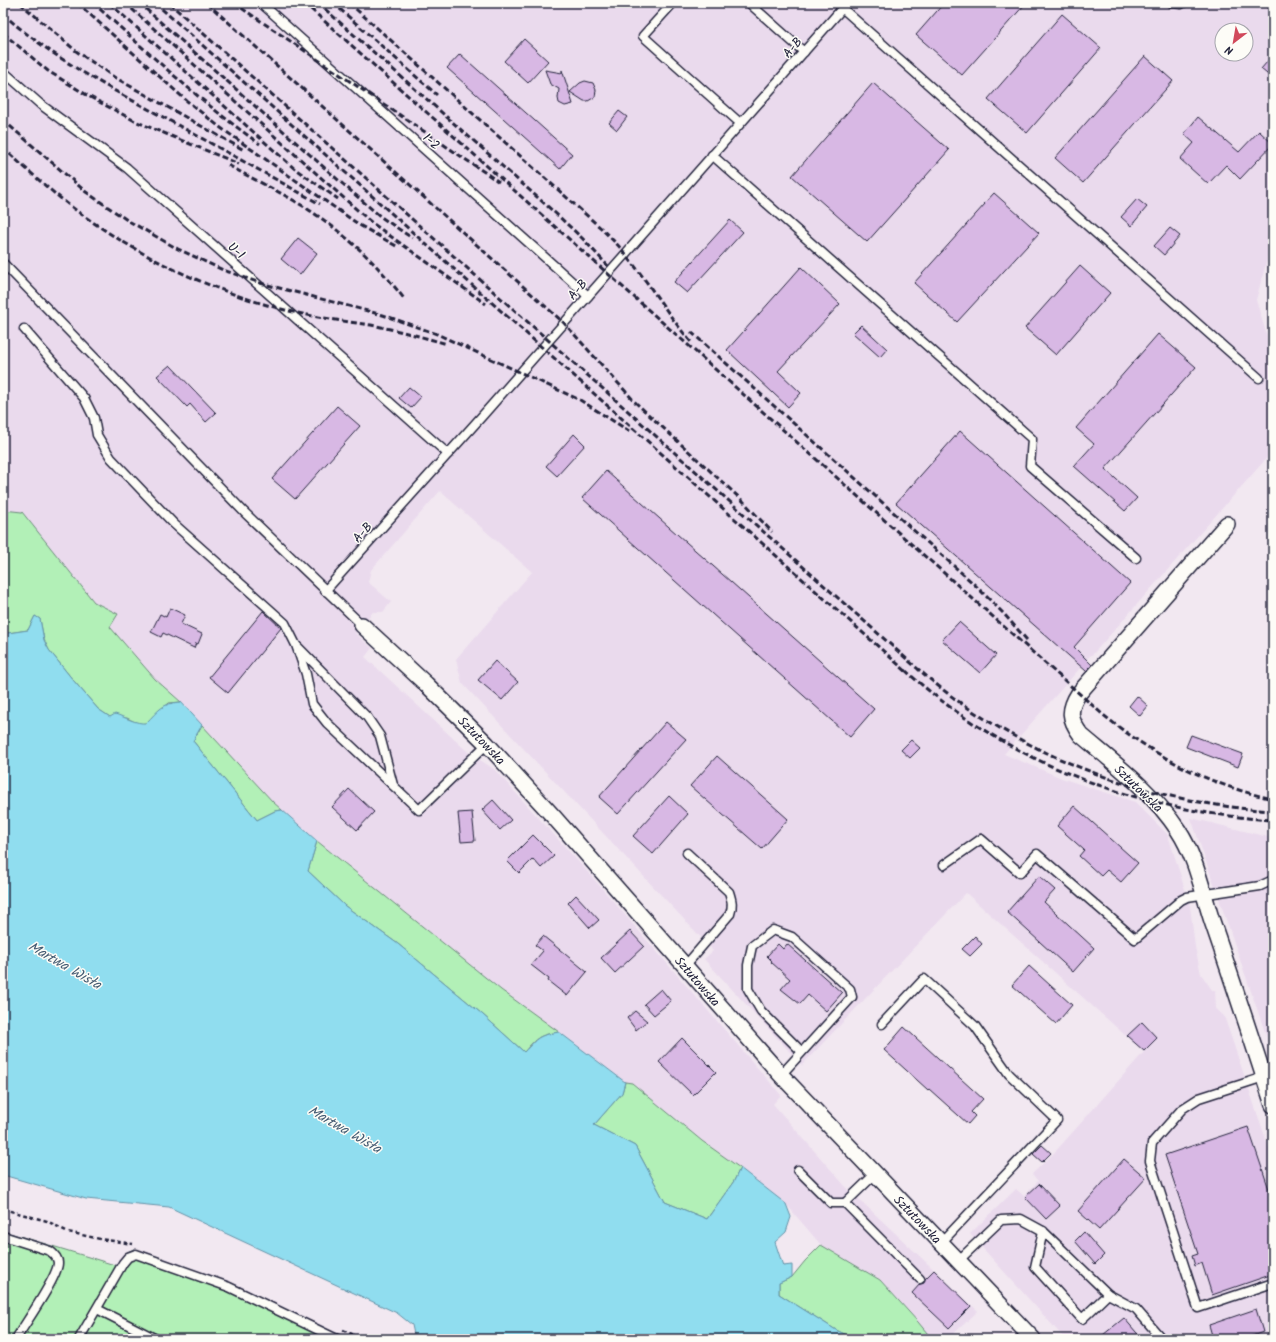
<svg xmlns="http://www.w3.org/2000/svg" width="1276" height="1342" font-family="Kalam,sans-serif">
	<rect width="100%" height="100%" fill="#f2e8f1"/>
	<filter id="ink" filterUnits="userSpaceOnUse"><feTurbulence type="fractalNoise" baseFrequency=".025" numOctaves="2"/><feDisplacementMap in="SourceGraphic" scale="8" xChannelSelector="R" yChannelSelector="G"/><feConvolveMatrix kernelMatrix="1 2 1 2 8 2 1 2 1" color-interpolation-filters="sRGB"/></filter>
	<g filter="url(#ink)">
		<!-- built -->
		<g fill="#eadaed" fill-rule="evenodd">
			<path d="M3,3H1273V238L1256,300L1273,356V451L1093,654L1086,659L1085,658L1081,667L1004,754L1064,779L1135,802L1168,835L1190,906L1195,947L1201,974L1212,990H1215L1216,1009L1224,1016L1273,1160V1339H1065L970,1234L1016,1189L1024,1196L1038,1181L1032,1174L1055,1152L1144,1052L966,893L802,1065L704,959L713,951L710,947L462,683L456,659L532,572L440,491L371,570L368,582L391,602L383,612H373L355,633L372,648L365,657L469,753L494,769L586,870L781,1095L773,1104L846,1187L978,1311L948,1339H932L918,1322L880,1280L821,1245L786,1204L702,1141L632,1083L625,1082L501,990L317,841L273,802L181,702L155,679L110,627L118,614L94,602L22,512L3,510ZM1222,30H1246V54H1222Z"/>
			<path d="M1191,818L1268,837L1273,838V1055Z"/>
		</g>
		<!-- green -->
		<g fill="#b2f0b7" stroke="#6a8979">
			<path d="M3,510L22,512L94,602L118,614L110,627L155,679L181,702L169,703L147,723L139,724L127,718L110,717L98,709L73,680L49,650L44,640L40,619L35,616L28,630L8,633L3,629Z"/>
			<path d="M202,725L273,802L282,810L275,811L257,820L193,741Z"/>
			<path d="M317,841L501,990L559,1032C539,1035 537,1037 524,1052L482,1014L398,944L345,906L308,871Z"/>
			<path d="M625,1082L632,1083L702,1141L740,1168L734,1181L707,1219L665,1202L635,1146L594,1125L622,1093Z"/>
			<path d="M3,1231L118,1266L127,1252L134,1249L237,1287L344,1339H3Z"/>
			<path d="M821,1245L880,1280L918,1322L932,1339H855L836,1330L779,1294V1283L792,1277L805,1261Z"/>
		</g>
		<!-- water -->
		<path fill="#90ddef" stroke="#6492a7" d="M35,616L40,619L44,640L49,650L73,680L98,709L110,717L115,714C125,717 136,724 146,723C159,710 162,703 181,702L202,725L193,741L257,820L275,811L282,810L317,841L308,871L345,906L398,944L482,1014L524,1052C539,1037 536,1036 559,1032L625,1082L622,1093L594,1125L635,1146L665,1202L707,1219L734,1181L740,1168L786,1204L791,1217L786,1232L775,1242L783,1266L792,1265V1277L779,1283V1294L836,1330L855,1339H415L412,1325L397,1313L169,1207L86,1199L3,1175V629L8,633L28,630Z"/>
		<!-- building -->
		<g fill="#d8b8e4" stroke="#22223b">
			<path d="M944,3H1026L962,75L916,35Z"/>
			<path d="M1062,14L1101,48L1027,133L988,99Z"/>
			<path d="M524,39L548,61L528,83L504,61Z"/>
			<path d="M460,54L572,154L560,169L447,68Z"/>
			<path d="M1273,55V79L1261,69Z"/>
			<path d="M1145,56L1173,81L1083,183L1055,158Z"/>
			<path d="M545,70L562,73V70L573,104L565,106L559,103L558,98L559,89L550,84Z"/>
			<path d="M585,81L593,83L596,90L595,97L588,101H584L570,92L580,83Z"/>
			<path d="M873,83L949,150L867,242L792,176Z"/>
			<path d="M619,111L627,117L617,130L609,123Z"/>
			<path d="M1198,117L1239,152L1259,131L1273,144L1240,179L1226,165L1208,184L1180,159L1194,143L1184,134Z"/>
			<path d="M994,193L1039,233L957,322L914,283L985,204H984Z"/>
			<path d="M1137,199L1147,207L1131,226L1121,217Z"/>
			<path d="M730,220L743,232L687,293L674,282Z"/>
			<path d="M1170,228L1180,236L1164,255L1154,246Z"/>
			<path d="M298,238L317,253L300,275L281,259Z"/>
			<path d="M1080,266L1110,293L1056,355L1025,328Z"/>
			<path d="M801,267L840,304L778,371L801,393L788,407L727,350Z"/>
			<path d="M861,325L887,349L880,357L853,333Z"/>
			<path d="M1158,334L1196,367L1105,469L1137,498L1125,511L1074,466L1094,444L1076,428Z"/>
			<path d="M170,365L216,413L206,422L190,404L187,407L157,376Z"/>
			<path d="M409,387L421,397L411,408L399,398Z"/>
			<path d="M337,406L360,426L295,499L272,479Z"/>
			<path d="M960,431L1130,583L1074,647L1092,665L1086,671L896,503Z"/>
			<path d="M574,434L585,445L557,476L546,466Z"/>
			<path d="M606,471L874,709L850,737L582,498Z"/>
			<path d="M170,608L185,615L181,624L202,634L198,644L196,643L194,648L163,633L161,637L151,632L160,614L166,617Z"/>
			<path d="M263,611L281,628L228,693L209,677Z"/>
			<path d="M959,622L996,655L980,673L942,640Z"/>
			<path d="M495,661L518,682L502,700L478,680Z"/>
			<path d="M1137,696L1148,706L1140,716L1129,706Z"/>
			<path d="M666,722L686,739L618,814L599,797Z"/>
			<path d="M1191,735L1243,754L1238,767L1186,747Z"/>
			<path d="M911,740L920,748L910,758L901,750Z"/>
			<path d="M717,756L788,819L762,849L690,786Z"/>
			<path d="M349,789L374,812L357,830L332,807Z"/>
			<path d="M669,796L688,814L653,854L633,836Z"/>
			<path d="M493,800L511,820L500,830L482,810Z"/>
			<path d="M1074,806L1138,863L1121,882L1107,870L1101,876L1079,856L1084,850L1057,826Z"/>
			<path d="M472,812L475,841L461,842L458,813Z"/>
			<path d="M533,835L554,856L541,868L533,859L519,873L507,861Z"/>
			<path d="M1039,876L1055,890L1044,902L1094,948L1073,972L1007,912Z"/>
			<path d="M576,895L599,920L590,928L568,903Z"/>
			<path d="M630,931L644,946L615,973L601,958Z"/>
			<path d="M543,936L587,972L567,996L548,981L549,979L531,965L543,951L535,945Z"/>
			<path d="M975,936L982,944L970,956L962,949Z"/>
			<path d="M778,944L783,949L787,944L842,993L826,1011L808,995L800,1004L781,989L790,979L771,962L772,961L767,956Z"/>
			<path d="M1029,966L1072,1005L1056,1024L1012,985Z"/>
			<path d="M661,989L671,1001L654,1015L644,1004Z"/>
			<path d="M635,1011L647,1021L636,1030L627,1018Z"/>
			<path d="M1142,1022L1157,1038L1144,1051L1127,1036Z"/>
			<path d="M904,1027L983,1099L971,1112L975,1116L968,1124L929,1089L928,1090L884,1050Z"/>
			<path d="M682,1038L716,1072L693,1095L659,1062Z"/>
			<path d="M1248,1127L1273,1201V1274L1212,1295L1202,1263L1195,1266L1192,1256L1198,1254L1165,1155Z"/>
			<path d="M1042,1145L1051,1153L1042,1162L1033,1154Z"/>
			<path d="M1124,1159L1146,1178L1099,1230L1078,1211Z"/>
			<path d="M1039,1184L1060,1206L1046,1219L1025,1197Z"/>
			<path d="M1084,1232L1104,1255L1095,1264L1075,1241Z"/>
			<path d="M934,1270L971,1306L949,1328L912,1293L920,1284L924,1283L925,1279Z"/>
			<path d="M1256,1309L1263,1332L1244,1339H1213L1209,1325Z"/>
			<path d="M1124,1318L1142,1339H1098Z"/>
		</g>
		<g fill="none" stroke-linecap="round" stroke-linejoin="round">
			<!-- lane casing -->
			<g stroke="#22223b" stroke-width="11">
				<g id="lane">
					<path d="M261,3L588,296"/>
					<path d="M673,3L643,36L740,123"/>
					<path d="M749,3L804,52"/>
					<path d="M1172,3L1181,4L1183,3"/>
					<path d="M842,8L1259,378"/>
					<path d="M3,71L40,104L127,168L448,454"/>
					<path d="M712,155L1032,439L1030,466L1136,558"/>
					<path d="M3,263L244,512L362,625"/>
					<path d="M24,329L84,398L94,418L97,435L111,458L174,524L285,623L296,645L306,674L312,704L327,723L419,810L487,744"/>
					<path d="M325,591L483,415L847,3"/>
					<path d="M298,647L367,717L380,736L393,785"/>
					<path d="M944,865L981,839L1020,873L1037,854L1135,939L1181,900L1187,897L1260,886L1273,880"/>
					<path d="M685,966L730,914C733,906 732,901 729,892L687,853"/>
					<path d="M882,1024L924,979L975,1026L1009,1074L1057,1120L941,1243"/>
					<path d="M781,1075L802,1052L852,997L850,989L792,937L773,930L752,946L748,965V989L761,1011L802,1052"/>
					<path d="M1264,1077L1199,1098L1182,1109L1152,1143L1150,1161L1198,1308L1273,1283"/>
					<path d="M798,1170L831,1203H845"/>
					<path d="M875,1174L845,1203L920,1279"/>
					<path d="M1043,1231L1035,1267L1082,1319L1108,1294"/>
					<path d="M3,1236L50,1251C54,1254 58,1258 58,1263C58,1277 24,1325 16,1339"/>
					<path d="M958,1261L1001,1220L1021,1219L1043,1231L1108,1294L1136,1309L1162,1339"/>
					<path d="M97,1309L156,1339"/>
					<path d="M79,1339L123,1263L128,1257L136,1254L229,1287L337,1339"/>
				</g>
			</g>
			<!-- street casing -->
			<g stroke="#22223b" stroke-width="18">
				<g id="street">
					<path d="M1227,524L1079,693C1068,710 1069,719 1081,735C1115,764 1153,792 1178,830C1196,857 1202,890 1212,921C1233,982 1253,1043 1273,1105"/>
					<path d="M362,625L426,684L487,744L553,816L781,1075L1033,1339"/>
				</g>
			</g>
			<!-- path -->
			<g stroke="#22223b" stroke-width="2.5" stroke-dasharray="4 3" stroke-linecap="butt">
				<path d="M3,1209L47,1221L68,1232L100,1239L133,1244"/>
				<path d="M343,1330L363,1339"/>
			</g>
			<!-- lane -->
			<use href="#lane" stroke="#fdfcf7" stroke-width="8"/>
			<!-- street -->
			<use href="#street" stroke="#fdfcf7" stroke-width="15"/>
			<!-- rail -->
			<g stroke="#22223b" stroke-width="3" stroke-dasharray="6 3" stroke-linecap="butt">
				<path d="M20,3L76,51L114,77L244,150"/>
				<path d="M77,3L187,101L221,128L361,226L398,247"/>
				<path d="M93,3C147,51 200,102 260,144"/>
				<path d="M109,3L295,169L338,199"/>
				<path d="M125,3L372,223L486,304"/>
				<path d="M139,3L344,185L381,217L412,238"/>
				<path d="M155,3L908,673"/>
				<path d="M169,3L918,669C931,680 944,691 958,701C1050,766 1160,804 1273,811"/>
				<path d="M207,3L564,323L636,403L743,501L772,532"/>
				<path d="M234,3L499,182"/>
				<path d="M304,3L1101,713C1152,755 1208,785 1273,799"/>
				<path d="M318,3L554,212L582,238L608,266"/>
				<path d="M333,3L437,95"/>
				<path d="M349,3L601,228C609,237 619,245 626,255C649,283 667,314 691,342"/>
				<path d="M3,14C51,57 107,87 163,117C216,146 268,175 320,204"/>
				<path d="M3,33L48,71L90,97L137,122L239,164"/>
				<path d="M3,120L86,192L127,220L178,249L223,270L260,283L383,315L437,334L580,400L629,431"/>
				<path d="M3,148C32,174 61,201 94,223C152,263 217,292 285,310C313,317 342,321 371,325C397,330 423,337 447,344"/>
				<path d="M228,165C249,177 272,188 293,200C336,225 375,260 405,300"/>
				<path d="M691,332L974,584L1004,614L1027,640"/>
				<path d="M905,670C1005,762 1138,812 1273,820"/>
			</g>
		</g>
	</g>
	<g text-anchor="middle" stroke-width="3" stroke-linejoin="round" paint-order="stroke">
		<!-- street labels -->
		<g font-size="13" fill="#22223b" stroke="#fdfcf7">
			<text transform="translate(792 47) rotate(-49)" y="5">A-B</text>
			<text transform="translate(432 141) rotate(42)" y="5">1-2</text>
			<text transform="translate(237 250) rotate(42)" y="5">U-1</text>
			<text transform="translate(577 289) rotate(-49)" y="5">A-B</text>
			<text transform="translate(362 532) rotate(-48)" y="5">A-B</text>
			<text transform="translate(482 740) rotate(46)" y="5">Sztutowska</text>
			<text transform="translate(1139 788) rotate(44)" y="5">Sztutowska</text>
			<text transform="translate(698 981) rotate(49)" y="5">Sztutowska</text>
			<text transform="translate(918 1219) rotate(46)" y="5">Sztutowska</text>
		</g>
		<!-- water labels -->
		<g font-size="14" font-style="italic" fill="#435a71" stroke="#fdfcf7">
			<text transform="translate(65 965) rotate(30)" y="5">Martwa Wisła</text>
			<text transform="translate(345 1129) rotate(30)" y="5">Martwa Wisła</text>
		</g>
	</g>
	<!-- margin -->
	<rect width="1276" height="1342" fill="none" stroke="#fdfcf7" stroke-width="16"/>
	<rect x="8" y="8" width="1260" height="1326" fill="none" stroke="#22223b" stroke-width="1.5" filter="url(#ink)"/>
	<!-- north arrow -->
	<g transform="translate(1234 42) rotate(211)"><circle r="19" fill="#fdfcf7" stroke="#a5a5ac"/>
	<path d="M0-3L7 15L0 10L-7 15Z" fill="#d1495b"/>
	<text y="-6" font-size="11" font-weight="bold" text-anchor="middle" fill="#22223b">N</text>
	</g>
</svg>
